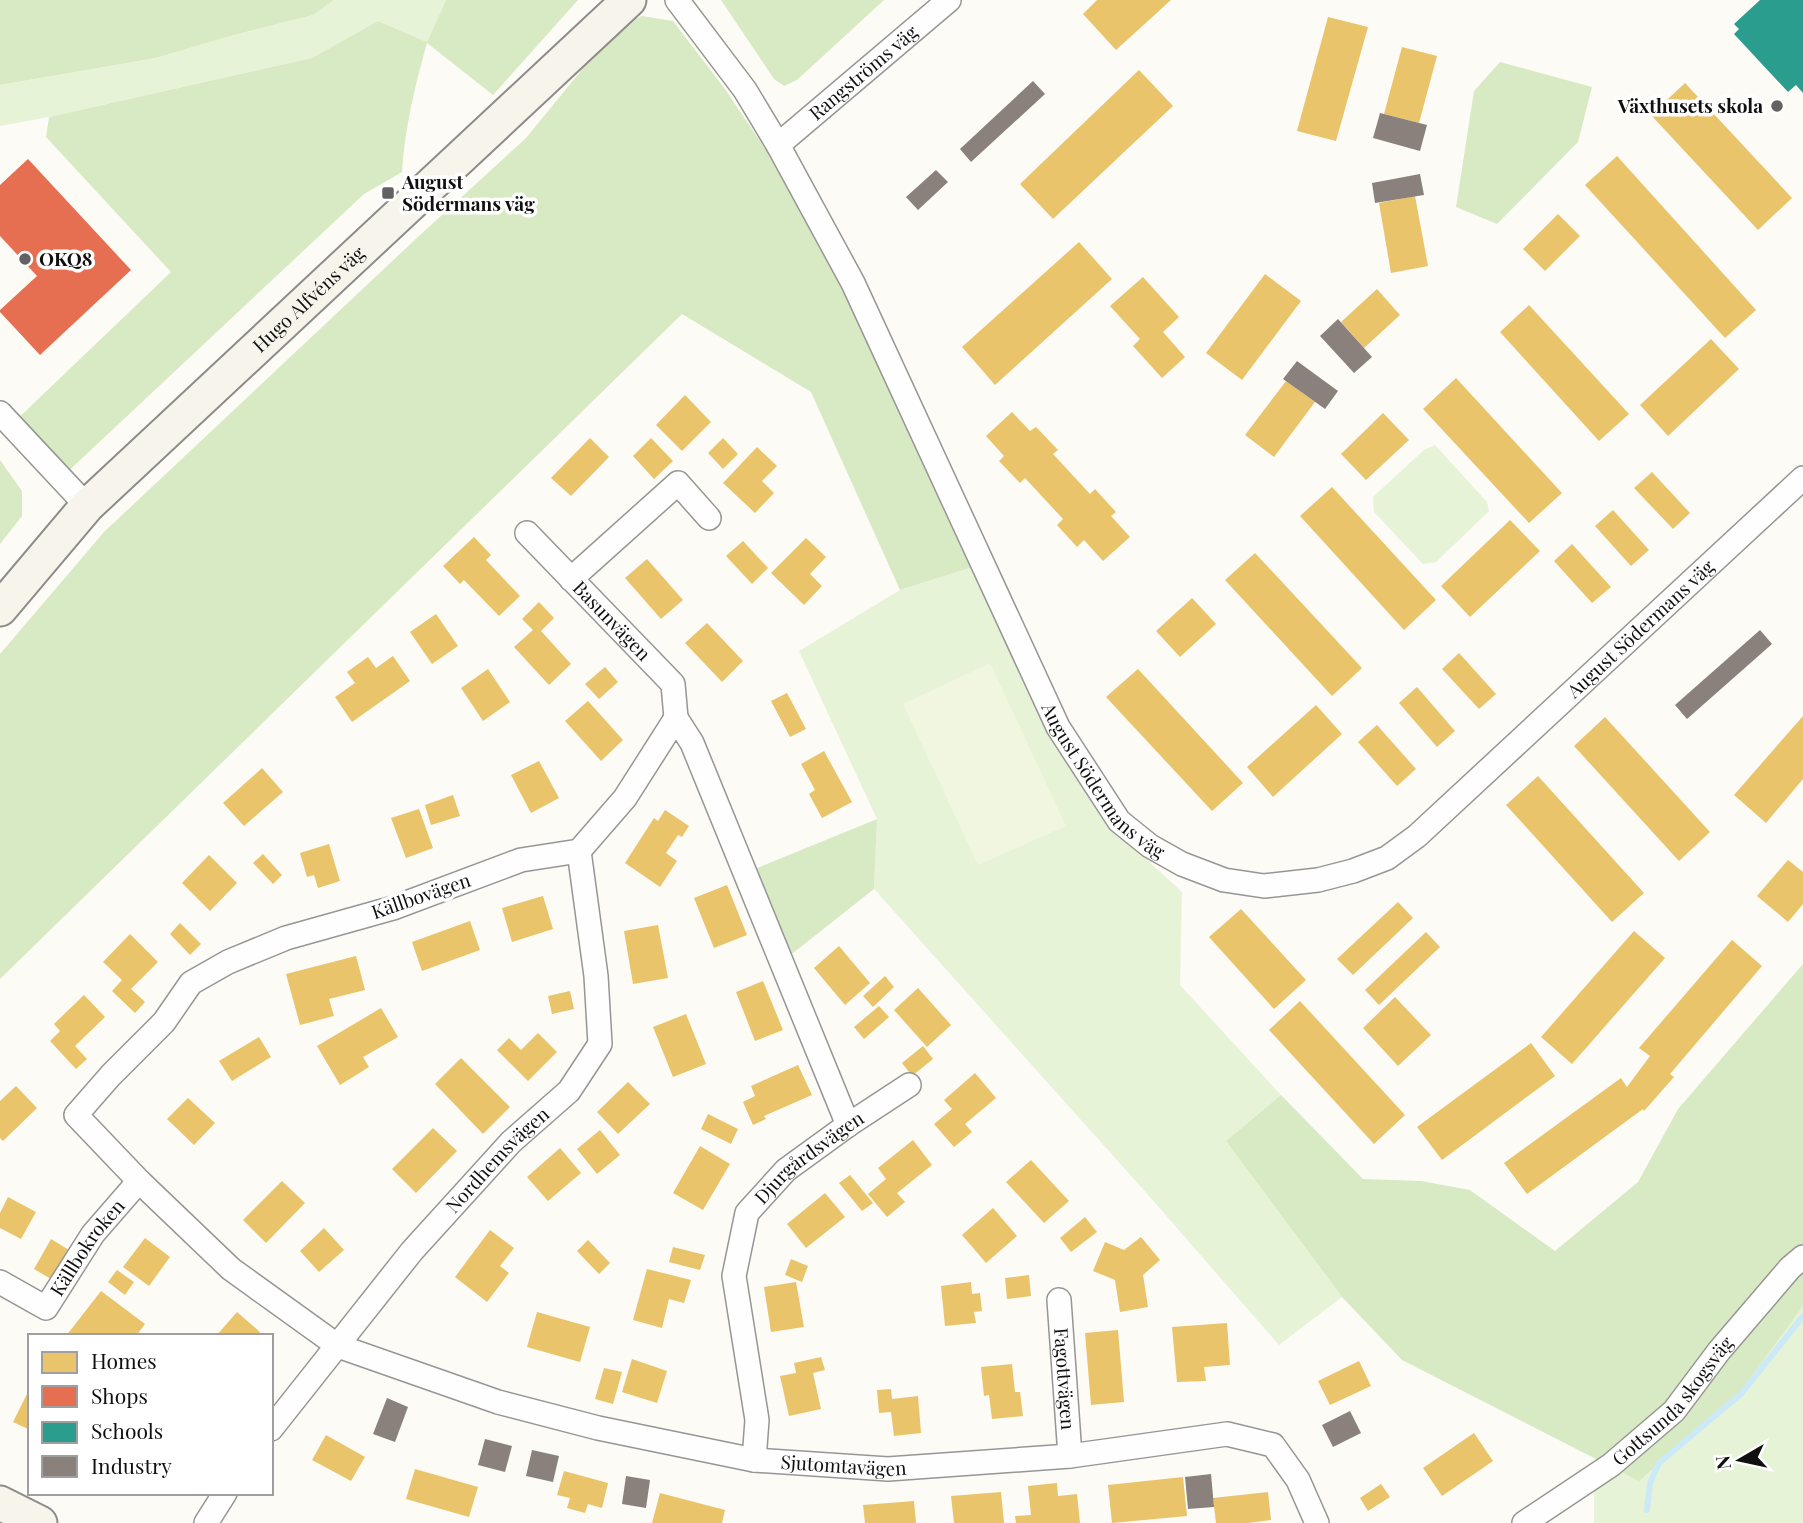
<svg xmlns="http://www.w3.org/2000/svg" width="1803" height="1523" font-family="'Playfair Display',serif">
	<rect width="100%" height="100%" fill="#fcfbf6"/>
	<!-- green -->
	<g fill="#e7f3d6">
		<path d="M334,0H446L427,42L378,21L312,58L49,117L0,126V85L156,58L234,35L313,15Z"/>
		<path d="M1435,445L1487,502L1489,511L1436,562L1423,564L1374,512L1373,497L1424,450Z"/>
		<path d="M973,567L1053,739L1106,822L1182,892L1180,985L1281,1095L1226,1141L1342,1297L1279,1345L1142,1188L874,889L877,819L799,651L900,590Z"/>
		<path d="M1803,1266V1523H1594V1471Z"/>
	</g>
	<!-- forest -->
	<g fill="#d8eac3">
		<path d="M0,0H334L313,15L234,35L156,58L0,85Z"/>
		<path d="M446,0H578L493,95L427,43C415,86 405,126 402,172L364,194L61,478L11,425L171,272L46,137L49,117L312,58L378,21L427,42Z"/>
		<path d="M721,0H884L797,80L784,86L774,79Z"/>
		<path d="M642,16L673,21L725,89L770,156L845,294L973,567L900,590L811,392L682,314L0,979V654L104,532L419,236L526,138L616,28Z"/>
		<path d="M1500,62L1592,87L1578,142L1497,224L1456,207L1474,91Z"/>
		<path d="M0,460L22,491V516L0,544Z"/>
		<path d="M877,819L874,889L783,961L745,873Z"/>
		<path d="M1803,964V1306L1738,1395L1639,1481L1402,1360L1342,1297L1226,1141L1281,1095L1363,1179L1421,1181L1470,1190L1555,1251L1638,1182L1678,1109Z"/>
	</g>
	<!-- pitch -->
	<path fill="#f0f6df" d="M990,663L1066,826L978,865L903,704Z"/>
	<!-- homes -->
	<g fill="#e9c46a">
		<path d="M1097,0H1171L1116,50L1083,14Z"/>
		<path d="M1328,17L1368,27L1336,141L1297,131Z"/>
		<path d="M1402,47L1437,56L1419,123L1384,114Z"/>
		<path d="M1139,70L1173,106L1053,219L1020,184Z"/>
		<path d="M1685,83L1792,198L1758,230L1651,115Z"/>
		<path d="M1617,156L1756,310L1725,338L1585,185Z"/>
		<path d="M1415,196L1428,266L1391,273L1379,203Z"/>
		<path d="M1558,214L1580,236L1545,271L1523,249Z"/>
		<path d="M1079,242L1112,279L995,385L962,347Z"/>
		<path d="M1265,274L1301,301L1242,380L1206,353Z"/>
		<path d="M1143,277L1179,317L1163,332L1185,357L1162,378L1133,346L1140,339L1110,306Z"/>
		<path d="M1377,289L1400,315L1364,348L1341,322Z"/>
		<path d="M1529,305L1629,414L1599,441L1500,332Z"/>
		<path d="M1711,339L1739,369L1668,436L1640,405Z"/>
		<path d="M1456,378L1562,493L1529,523L1423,409Z"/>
		<path d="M1286,381L1315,402L1274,457L1245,435Z"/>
		<path d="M685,395L711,422L682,451L656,425Z"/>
		<path d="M1012,412L1030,431L1036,427L1058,450L1053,454L1090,494L1095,489L1116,512L1111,516L1130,537L1103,561L1084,540L1077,547L1057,525L1063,519L1025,478L1020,483L999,461L1004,456L986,436Z"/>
		<path d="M1383,413L1409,440L1366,480L1341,454Z"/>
		<path d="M590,438L609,457L571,496L551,478Z"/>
		<path d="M651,438L673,461L654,479L633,456Z"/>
		<path d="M723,438L738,454L723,469L708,453Z"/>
		<path d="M757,447L777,466L762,481L774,493L755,513L723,483Z"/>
		<path d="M1652,472L1690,513L1673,529L1634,488Z"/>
		<path d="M1332,487L1436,600L1404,630L1300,516Z"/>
		<path d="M1613,510L1649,550L1631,566L1595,526Z"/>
		<path d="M1510,520L1540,551L1470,617L1441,586Z"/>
		<path d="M474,537L491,555L486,560L520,596L499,616L464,580L460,584L443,566Z"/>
		<path d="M806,538L826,557L810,574L822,586L804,605L771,573Z"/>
		<path d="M743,541L768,568L752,584L726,556Z"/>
		<path d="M1572,544L1611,587L1592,603L1554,561Z"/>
		<path d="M1255,553L1362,668L1332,696L1225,580Z"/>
		<path d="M647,559L683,600L661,619L625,578Z"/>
		<path d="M1192,598L1216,624L1180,657L1156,631Z"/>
		<path d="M539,602L554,618L541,631L571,664L549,685L514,647L533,630L522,619Z"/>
		<path d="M436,614L458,646L432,664L410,632Z"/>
		<path d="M707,623L743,661L722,682L685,643Z"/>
		<path d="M1459,653L1496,694L1479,709L1442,669Z"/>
		<path d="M393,656L410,681L352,722L335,697L355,683L347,672L368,657L376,668Z"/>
		<path d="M605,667L618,682L599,699L585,684Z"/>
		<path d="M488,669L510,702L483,721L461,688Z"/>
		<path d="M1138,669L1243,783L1212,811L1106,697Z"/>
		<path d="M1417,687L1455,731L1437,747L1399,703Z"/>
		<path d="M787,693L806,729L790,737L771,701Z"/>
		<path d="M588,701L623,740L601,761L565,721Z"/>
		<path d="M1316,705L1342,734L1273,797L1247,767Z"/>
		<path d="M1803,716V779L1766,823L1734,795Z"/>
		<path d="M1605,717L1710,832L1679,861L1574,746Z"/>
		<path d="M1377,725L1416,769L1397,786L1358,742Z"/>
		<path d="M824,751L852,802L822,818L809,794L815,790L801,764Z"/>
		<path d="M539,761L559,798L531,813L511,775Z"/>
		<path d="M262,768L283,792L244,826L223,803Z"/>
		<path d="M1538,776L1644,893L1612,922L1506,805Z"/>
		<path d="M453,795L460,816L431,825L425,805Z"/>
		<path d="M419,809L433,848L406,858L391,818Z"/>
		<path d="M665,810L689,826L682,837L678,835L666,853L677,861L660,887L625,863L654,818L658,821Z"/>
		<path d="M329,844L340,881L318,888L314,875L307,877L300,853Z"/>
		<path d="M263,854L282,875L273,884L253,863Z"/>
		<path d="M209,855L237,883L210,911L182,883Z"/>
		<path d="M1788,860L1803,872V904L1788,922L1757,896Z"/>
		<path d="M727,885L747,935L714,948L694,898Z"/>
		<path d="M543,896L553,929L512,942L502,908Z"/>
		<path d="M1398,902L1413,918L1353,975L1337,959Z"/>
		<path d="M1241,909L1306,980L1274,1009L1209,937Z"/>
		<path d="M470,921L480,950L422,971L412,942Z"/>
		<path d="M180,923L201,944L190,955L170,934Z"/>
		<path d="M658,925L668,978L633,984L624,931Z"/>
		<path d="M1634,931L1665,958L1572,1064L1541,1037Z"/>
		<path d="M1426,932L1440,947L1379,1005L1365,990Z"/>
		<path d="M130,934L158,962L131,989L145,1002L135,1013L112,991L122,980L103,962Z"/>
		<path d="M1732,940L1762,966L1670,1074L1674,1077L1644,1111L1643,1109L1527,1194L1504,1163L1621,1078L1627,1087L1650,1056L1639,1048Z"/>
		<path d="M839,946L870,983L845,1005L814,968Z"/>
		<path d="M356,956L365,990L329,999L334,1016L300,1025L286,974Z"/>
		<path d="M885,976L894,987L873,1007L863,996Z"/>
		<path d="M763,981L783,1030L755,1041L736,992Z"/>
		<path d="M918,988L951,1025L927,1047L894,1010Z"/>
		<path d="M570,991L574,1009L552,1014L548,996Z"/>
		<path d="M84,995L105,1017L75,1046L87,1059L76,1069L50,1041L60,1031L54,1024Z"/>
		<path d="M1395,997L1431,1035L1398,1066L1363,1028Z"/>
		<path d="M1300,1001L1405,1115L1374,1144L1269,1030Z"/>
		<path d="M879,1006L889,1017L864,1039L854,1027Z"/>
		<path d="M381,1008L398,1037L363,1057L369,1067L340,1085L317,1046Z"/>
		<path d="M686,1014L706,1064L673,1077L653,1027Z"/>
		<path d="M538,1033L557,1052L528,1081L497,1050L509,1038L521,1050Z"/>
		<path d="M259,1037L271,1057L232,1081L219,1061Z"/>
		<path d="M1531,1043L1555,1076L1442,1160L1417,1127Z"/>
		<path d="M923,1046L933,1059L912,1076L902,1063Z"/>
		<path d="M461,1058L510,1107L483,1134L435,1084Z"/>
		<path d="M798,1065L812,1095L764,1116L766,1119L753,1125L743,1102L755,1096L751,1086Z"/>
		<path d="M975,1073L996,1098L965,1124L972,1132L954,1147L934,1124L952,1109L944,1100Z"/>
		<path d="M628,1082L650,1104L618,1134L597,1112Z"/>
		<path d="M16,1086L37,1108L3,1141L0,1138V1101Z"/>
		<path d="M188,1098L215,1123L194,1145L167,1119Z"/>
		<path d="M708,1114L738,1129L731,1144L701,1129Z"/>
		<path d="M433,1128L457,1151L416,1193L392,1169Z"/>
		<path d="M600,1130L620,1155L597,1174L577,1149Z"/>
		<path d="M913,1140L932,1165L897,1193L905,1202L887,1217L868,1194L886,1179L878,1168Z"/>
		<path d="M700,1146L730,1164L703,1210L673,1193Z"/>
		<path d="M560,1148L581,1173L548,1201L527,1177Z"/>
		<path d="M1031,1160L1069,1201L1044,1223L1006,1182Z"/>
		<path d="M850,1175L873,1203L862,1211L839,1183Z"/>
		<path d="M282,1181L305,1203L266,1243L243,1220Z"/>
		<path d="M825,1193L845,1217L806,1248L787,1224Z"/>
		<path d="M8,1197L36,1212L21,1239L0,1228V1213Z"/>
		<path d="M993,1208L1017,1236L986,1263L962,1235Z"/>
		<path d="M1085,1217L1097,1232L1071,1252L1060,1238Z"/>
		<path d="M324,1228L344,1250L319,1272L300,1251Z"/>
		<path d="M490,1230L514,1248L500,1266L509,1273L487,1302L455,1277Z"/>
		<path d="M1141,1237L1160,1260L1143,1275L1148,1307L1120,1312L1115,1280L1093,1271L1105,1242L1124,1250Z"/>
		<path d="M145,1238L170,1257L149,1286L123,1267Z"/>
		<path d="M51,1239L69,1250L51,1279L34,1269Z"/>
		<path d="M588,1240L610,1263L599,1274L577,1251Z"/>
		<path d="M673,1247L705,1255L700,1270L669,1262Z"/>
		<path d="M791,1259L808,1266L802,1282L785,1275Z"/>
		<path d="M647,1269L691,1280L684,1303L669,1299L662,1328L633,1320Z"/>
		<path d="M117,1270L134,1282L125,1295L108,1282Z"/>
		<path d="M1029,1275L1031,1296L1007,1299L1005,1278Z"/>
		<path d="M796,1282L804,1327L771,1332L764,1287Z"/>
		<path d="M971,1282L972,1294L980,1293L982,1311L974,1312L976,1323L945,1326L941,1286Z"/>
		<path d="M101,1291L145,1324L136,1336H113L109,1333L107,1336H66Z"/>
		<path d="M237,1312L260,1332L257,1336H216Z"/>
		<path d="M537,1312L590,1327L580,1362L527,1347Z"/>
		<path d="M1227,1323L1230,1365L1204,1367L1206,1381L1177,1382L1172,1327Z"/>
		<path d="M1118,1330L1124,1402L1091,1405L1085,1333Z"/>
		<path d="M821,1357L825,1370L813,1373L821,1409L789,1416L780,1376L796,1373L794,1363Z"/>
		<path d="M632,1359L667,1371L657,1403L622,1392Z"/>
		<path d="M1359,1361L1371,1386L1330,1405L1318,1381Z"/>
		<path d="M1012,1364L1015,1392H1020L1023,1416L992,1419L989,1395L984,1396L981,1367Z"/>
		<path d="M604,1368L622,1372L613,1404L595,1399Z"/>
		<path d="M30,1388V1430L13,1422Z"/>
		<path d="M891,1389L892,1399L918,1396L921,1433L894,1436L891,1412L879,1413L877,1390Z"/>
		<path d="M1474,1433L1493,1461L1442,1496L1423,1468Z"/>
		<path d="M326,1435L365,1457L351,1481L312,1460Z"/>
		<path d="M415,1469L478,1487L469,1517L406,1499Z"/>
		<path d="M564,1471L608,1483L602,1508L588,1504L585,1513L567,1508L570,1498L557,1495Z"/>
		<path d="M1183,1477L1187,1516L1112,1523L1108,1485Z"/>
		<path d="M1057,1483L1058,1496L1077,1494L1080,1523H1016L1015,1516L1031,1515L1028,1486Z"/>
		<path d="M1381,1484L1390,1497L1368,1511L1360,1498Z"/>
		<path d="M1001,1492L1004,1523H954L951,1496Z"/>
		<path d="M1268,1492L1271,1520L1248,1523H1216L1213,1498Z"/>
		<path d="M660,1493L725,1510L722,1523H652Z"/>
		<path d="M914,1501L916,1523H865L863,1505Z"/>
	</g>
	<!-- shops -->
	<path fill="#e76f51" d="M28,159L131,270L40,355L0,312V310L37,276L0,236V185Z"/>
	<!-- schools -->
	<path fill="#2a9d8f" d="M1760,0H1803V93L1796,85L1788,92L1734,34L1739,29L1734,24Z"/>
	<!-- industry -->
	<g fill="#8a817c">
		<path d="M1033,81L1045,94L971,162L960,149Z"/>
		<path d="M1380,113L1427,125L1420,151L1373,138Z"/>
		<path d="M936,170L948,182L918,210L906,197Z"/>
		<path d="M1420,174L1424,195L1375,203L1372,183Z"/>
		<path d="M1338,319L1372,357L1354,373L1320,336Z"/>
		<path d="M1297,361L1338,391L1325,409L1283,379Z"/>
		<path d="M1760,630L1772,644L1687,719L1675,705Z"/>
		<path d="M387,1398L408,1407L395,1442L373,1434Z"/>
		<path d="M1350,1411L1361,1433L1333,1447L1322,1425Z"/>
		<path d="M485,1439L512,1446L505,1472L478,1465Z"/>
		<path d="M532,1450L559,1456L553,1482L526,1476Z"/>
		<path d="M1211,1474L1214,1507L1188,1509L1185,1477Z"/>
		<path d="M626,1476L650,1480L646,1508L622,1504Z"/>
	</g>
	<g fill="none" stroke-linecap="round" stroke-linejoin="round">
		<!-- stream -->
		<path stroke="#cbe9f7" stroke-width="6" d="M1647,1510L1650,1483L1659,1463L1742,1393L1803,1316"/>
		<!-- street casing -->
		<g stroke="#969694" stroke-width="26">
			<g id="street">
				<path id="s1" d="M677,0L745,90L778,145L853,283L1058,727L1119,821L1150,846L1182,864L1224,880L1264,886L1318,880L1353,871L1387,858L1417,836L1803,478"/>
				<path id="s2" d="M778,145L949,0"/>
				<path d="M0,413L87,506"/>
				<path id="s3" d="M527,533L673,684L676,718"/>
				<path d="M571,579L678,483L709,518"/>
				<path id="s4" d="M848,1125L692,743L676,718L625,798L579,851L521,860L393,908L286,938L228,962L191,983L164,1022L111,1075L76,1115L139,1181L231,1269L338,1346L498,1402L598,1428L754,1460L888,1469L1070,1456L1227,1434L1273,1445L1298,1480L1317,1523"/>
				<path id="s5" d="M0,1282L46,1308L93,1234L139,1181"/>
				<path id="s6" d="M1059,1300L1070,1456"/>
				<path id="s7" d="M271,1429L412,1251L511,1142L569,1091L600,1044L596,976L579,851"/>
				<path id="s8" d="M754,1460L757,1420L734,1276L747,1213L786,1170L848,1125L909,1085"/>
				<path d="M206,1523L225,1493"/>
				<path id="s9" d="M1524,1523L1611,1465L1674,1411L1719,1351L1790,1268L1803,1257"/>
			</g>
		</g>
		<!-- secondary casing -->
		<g stroke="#8d8c8a" stroke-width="37">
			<g id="secondary">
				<path id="s10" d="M0,609L87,506L629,0"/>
				<path d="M0,1503L40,1523"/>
			</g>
		</g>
		<!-- street -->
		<use href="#street" stroke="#fffefe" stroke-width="23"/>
		<!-- secondary -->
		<use href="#secondary" stroke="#f6f4eb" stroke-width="33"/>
	</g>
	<!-- markers -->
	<g fill="#636260" stroke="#fff" stroke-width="2.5">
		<circle cx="1777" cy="106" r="7"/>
		<rect x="381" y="186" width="14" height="14" rx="3.5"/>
		<circle cx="25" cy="259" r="7"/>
	</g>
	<g text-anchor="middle" stroke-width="7" stroke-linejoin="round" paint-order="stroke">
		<!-- street labels -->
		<g font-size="19" fill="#101010" stroke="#fff">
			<text dy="7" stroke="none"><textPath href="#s2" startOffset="112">Rangströms väg</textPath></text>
			<text dy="7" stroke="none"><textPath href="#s10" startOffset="438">Hugo Alfvéns väg</textPath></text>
			<text dy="7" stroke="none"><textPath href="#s3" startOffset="122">Basunvägen</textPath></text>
			<text dy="7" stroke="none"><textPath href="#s1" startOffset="1566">August Södermans väg</textPath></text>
			<text dy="7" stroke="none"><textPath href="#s1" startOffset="894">August Södermans väg</textPath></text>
			<text transform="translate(421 896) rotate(-19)" y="7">Källbovägen</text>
			<text dy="7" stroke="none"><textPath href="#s8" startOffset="334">Djurgårdsvägen</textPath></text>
			<text dy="7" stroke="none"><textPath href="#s7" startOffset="352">Nordhemsvägen</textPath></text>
			<text dy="7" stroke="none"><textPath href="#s5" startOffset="126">Källbokroken</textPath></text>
			<text dy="7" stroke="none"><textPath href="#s6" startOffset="79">Fagottvägen</textPath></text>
			<text dy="7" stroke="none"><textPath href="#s9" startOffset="194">Gottsunda skogsväg</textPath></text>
			<text dy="7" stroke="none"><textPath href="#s4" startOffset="2067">Sjutomtavägen</textPath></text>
		</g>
		<!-- poi labels -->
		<g font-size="19" font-weight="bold" fill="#101010" stroke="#fff" text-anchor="start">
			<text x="1763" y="113" text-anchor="end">Växthusets skola</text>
			<text x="402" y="189">August<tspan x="402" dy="22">Södermans väg</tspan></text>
			<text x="39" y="266">OKQ8</text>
		</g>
	</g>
	<!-- legend -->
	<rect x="28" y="1334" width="245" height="161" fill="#ffffff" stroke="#9f9f9f" stroke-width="2"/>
	<rect x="42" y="1352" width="35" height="21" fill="#e9c46a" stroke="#9f9f9f" stroke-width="2"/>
	<text x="91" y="1369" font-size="21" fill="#101010">Homes</text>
	<rect x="42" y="1386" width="35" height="21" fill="#e76f51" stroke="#9f9f9f" stroke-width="2"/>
	<text x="91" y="1404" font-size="21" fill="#101010">Shops</text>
	<rect x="42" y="1422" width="35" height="21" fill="#2a9d8f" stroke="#9f9f9f" stroke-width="2"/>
	<text x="91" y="1439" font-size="21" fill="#101010">Schools</text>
	<rect x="42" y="1456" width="35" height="21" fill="#8a817c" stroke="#9f9f9f" stroke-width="2"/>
	<text x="91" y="1474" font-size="21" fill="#101010">Industry</text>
	<!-- north arrow -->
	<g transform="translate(1740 1460) rotate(261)" stroke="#ffffff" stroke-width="5" paint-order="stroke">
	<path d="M0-5L12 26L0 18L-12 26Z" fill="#101010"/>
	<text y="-10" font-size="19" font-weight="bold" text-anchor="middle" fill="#101010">N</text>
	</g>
</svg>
